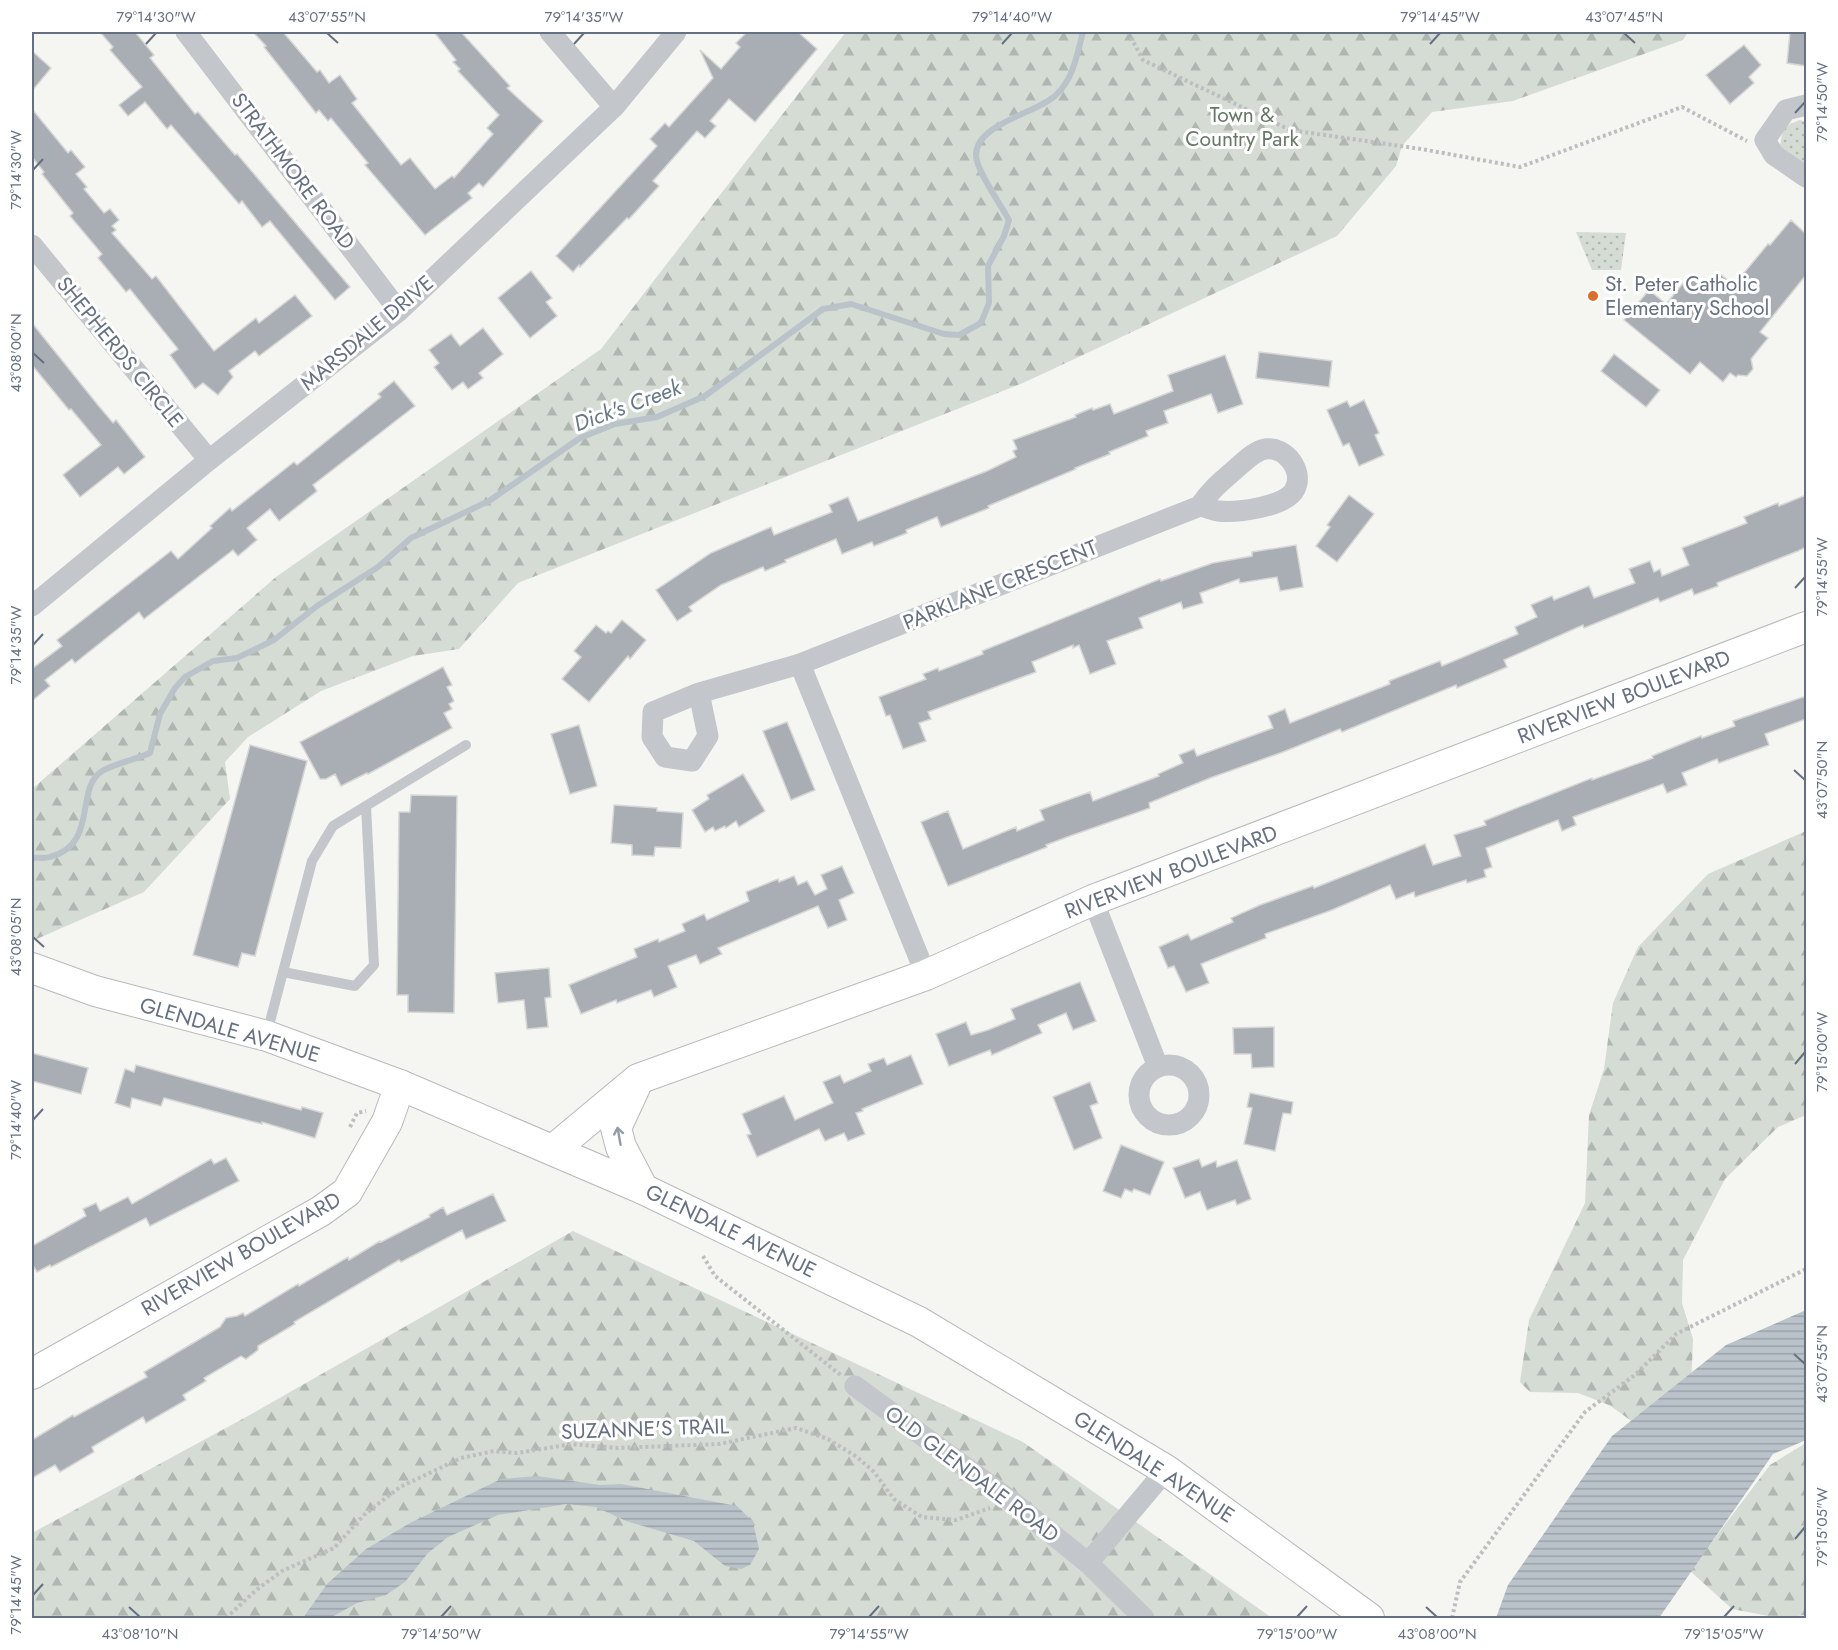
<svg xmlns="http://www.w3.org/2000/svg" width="1838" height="1650" font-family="Jost,sans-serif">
	<defs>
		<pattern id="grass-dots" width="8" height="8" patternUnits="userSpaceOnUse" patternTransform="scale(1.5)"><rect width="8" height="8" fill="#d5dcd3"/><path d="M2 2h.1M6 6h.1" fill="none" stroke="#b0b7b1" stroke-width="1.8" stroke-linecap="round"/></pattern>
		<pattern id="forest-firs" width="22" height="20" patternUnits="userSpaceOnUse" patternTransform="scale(1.5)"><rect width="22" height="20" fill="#d5dcd3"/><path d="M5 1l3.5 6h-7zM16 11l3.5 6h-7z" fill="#b0b7b1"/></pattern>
		<pattern id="water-rules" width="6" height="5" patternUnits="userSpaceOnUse" patternTransform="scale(1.5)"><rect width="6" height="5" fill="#bac3c9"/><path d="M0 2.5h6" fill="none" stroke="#9ba3a9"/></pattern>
	</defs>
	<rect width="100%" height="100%" fill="#f5f5f2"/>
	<!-- grass -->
	<g fill="url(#grass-dots)">
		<path d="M1800,120L1806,122V166L1789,158L1780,146C1783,129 1783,126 1800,120Z"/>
		<path d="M1576,232L1626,233L1621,270H1592Z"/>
	</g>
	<!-- forest -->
	<g fill="url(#forest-firs)">
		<path d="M846,32H1688L1683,40L1513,101L1432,112L1402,146L1396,166L1337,236L1023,383L518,583L459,649L413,656L321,691L248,737L225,762L230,799L144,892L32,941V789L276,577L601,349Z"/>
		<path d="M1806,831V1115L1778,1127L1725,1179L1683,1260L1682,1303L1693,1339L1691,1389L1640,1427L1609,1405L1578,1393L1530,1392L1520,1382L1529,1320L1585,1203L1589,1115L1604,1069L1613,1003L1638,947L1708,874Z"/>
		<path d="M573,1231L1023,1442L1272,1618H32V1533L248,1416Z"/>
		<path d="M1806,1443V1615L1779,1618L1732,1609L1690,1571L1770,1465Z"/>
	</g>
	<!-- water -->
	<g fill="url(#water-rules)">
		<path d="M1806,1310V1440L1773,1454L1659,1618H1496L1508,1585L1612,1436L1726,1345Z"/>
		<path d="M537,1476L600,1485L621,1484L737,1506L753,1522L759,1549L750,1565L741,1569L725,1566L694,1541L626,1521L596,1507L566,1504L498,1515L448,1537L428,1553L405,1582L386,1595L357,1603L330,1618H303L327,1584L366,1549L410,1523L501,1479Z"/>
	</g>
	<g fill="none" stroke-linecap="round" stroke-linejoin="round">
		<!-- stream -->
		<path stroke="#bac3c9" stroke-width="6" d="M32,858C37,857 44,859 50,857C99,844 74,789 102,771C114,764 136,759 150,753L160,714L175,688L185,677L213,661L237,658L274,640L317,606L378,567L411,538L489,501L580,438L615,424L657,417L705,396L823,309L851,304L944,334L959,335L981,323L989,303L988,266L1004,236L1009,220C1001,205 976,170 976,155C976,123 1039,113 1057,94C1074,77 1077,54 1083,32"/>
	</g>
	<!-- building -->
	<g fill="#a8aeb4" stroke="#d6d7d5" stroke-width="1.5">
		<path d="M100,32H135L154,55L150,58L195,114L198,112L235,155L237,154L350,287L335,300L270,221L262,227L242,201L239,204L171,125L167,129L145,102L128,116L119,105L142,87L110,50L113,47Z"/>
		<path d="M253,32H283L317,72L320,70L329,83L340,75L357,99L352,103L401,165L410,158L435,189L452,176L454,178L493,134L487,128L499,115L458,71L460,69L453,62L456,60L434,32H461L510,86L507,88L543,121L483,187L479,183L468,193L472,198L425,235L365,165L368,163L331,118L328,121L319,110L316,113L264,47L266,46Z"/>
		<path d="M747,32H798L817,49L755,122L729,99L710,121L716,126L705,138L697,131L653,181L659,186L629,219L627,218L580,267L579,265L573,272L556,256L657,146L650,139L665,123L669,127L713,78L700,50L721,69L740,47L736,43Z"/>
		<path d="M1790,32H1806V66L1787,63Z"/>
		<path d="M1744,45L1761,65L1749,77L1754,83L1730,104L1706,75Z"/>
		<path d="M32,51L51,68L32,91Z"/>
		<path d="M32,109L68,153L71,150L85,167L76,174L87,187L84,189L104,213L110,209L119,220L112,226L116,230L112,233L152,279L156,276L214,351L256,318L259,323L295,295L312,316L259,356L255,351L229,371L233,377L218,395L203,383L195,389L170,355L178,349L130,289L126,292L98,258L102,254L70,216L73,213L42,174L44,172L32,157Z"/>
		<path d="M1791,220L1806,234V275L1760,332L1768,338L1751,359L1753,369L1747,376L1738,375L1736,377L1730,373L1723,382L1700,362L1690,374L1624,320L1649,290L1666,304L1689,276L1706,291L1720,274L1734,285L1768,244L1770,245Z"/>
		<path d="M531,271L552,298L546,302L557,316L530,338L498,298Z"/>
		<path d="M32,323L97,404L113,423L116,420L145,457L124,474L118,467L80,497L63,475L101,445L71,409L69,410L32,365Z"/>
		<path d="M483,328L503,354L479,373L483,378L468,389L463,382L452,390L434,367L439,363L429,350L451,334L460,346Z"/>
		<path d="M1259,352L1332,361L1329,387L1256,378Z"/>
		<path d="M1614,354L1660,390L1646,407L1601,371Z"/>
		<path d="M1225,355L1243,404L1218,413L1211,394L1164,411L1168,423L1146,431L1148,436L1109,452L1110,454L1075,468L1076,469L988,506L989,508L941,527L937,517L906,530L907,533L874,546L872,542L842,554L836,539L785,560L786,562L765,571L763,567L721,585L689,607L692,611L677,621L656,590L711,553L771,527L774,535L832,512L829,505L848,497L858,521L987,471L1016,457L1013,451L1017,449L1013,440L1076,417L1075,415L1092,408L1093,410L1110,404L1114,414L1173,391L1168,375Z"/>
		<path d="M394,381L415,406L313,485L317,491L279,521L270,509L247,528L257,540L238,556L233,550L144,619L139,612L75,663L72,659L45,680L50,686L32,701V663L34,667L62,646L57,640L171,551L178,559L212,528L210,526L230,508L232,511L294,462L297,465L381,397L378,394Z"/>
		<path d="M1364,400L1379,433L1375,435L1384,455L1359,466L1349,443L1343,446L1327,410L1347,401L1350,407Z"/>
		<path d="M1349,495L1374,514L1337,562L1316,546L1330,527L1327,525Z"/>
		<path d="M1806,495V547L1798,551L1717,583L1718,586L1694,595L1692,589L1660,602L1658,598L1584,628L1583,625L1504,660L1507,667L1457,688L1456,685L1342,732L1340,729L1283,752L1210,778L1149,803L1150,808L1070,836L1046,845L1047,847L948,886L921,822L948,811L963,849L1016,827L1017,831L1044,820L1040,810L1090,792L1093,801L1159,776L1158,774L1183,763L1179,755L1194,749L1197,756L1273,728L1268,716L1285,709L1290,723L1390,684L1389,681L1440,661L1442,666L1518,634L1515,627L1537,617L1531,605L1552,596L1554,600L1589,586L1594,598L1635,583L1629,569L1650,561L1654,572L1660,569L1662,576L1689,565L1682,548L1747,523L1744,517L1778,503L1779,506Z"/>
		<path d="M1296,545L1303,587L1280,591L1277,577L1240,583L1239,579L1200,593L1203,603L1183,609L1181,602L1139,618L1143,628L1107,641L1116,664L1090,674L1079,645L1073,648V645L1032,662L1036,672L928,712L931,719L919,723L926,741L903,749L890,715L886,716L879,697L926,679L923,674L938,668L939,671L983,654L982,651L1160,579L1161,581L1213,563L1252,556V552Z"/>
		<path d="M622,620L646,640L630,659L628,656L589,702L562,679L581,657L574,651L596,625L606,633L608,631L611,633Z"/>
		<path d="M443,667L452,685L447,687L454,701L449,704L452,709L444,713L452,728L368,774L367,773L341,786L335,774L326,779H320L300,742Z"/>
		<path d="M1806,696V719L1765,734L1769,745L1719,763L1717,759L1682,773L1687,785L1667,793L1663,784L1573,817L1576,825L1562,831L1558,820L1486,848L1492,867L1484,870L1486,877L1467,883L1466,880L1415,897L1414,892L1396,899L1390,885L1332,910L1265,934L1266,938L1201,964L1209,983L1186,992L1174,966L1168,968L1159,947L1188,934L1191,940L1233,922L1231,918L1260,905L1313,886L1314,888L1425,844L1433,865L1461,856L1454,835L1486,825L1484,821L1592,778V780L1653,758L1652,756L1701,736L1702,738L1735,726L1733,721Z"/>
		<path d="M787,722L815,790L791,800L763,731Z"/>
		<path d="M579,725L597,786L570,794L551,734Z"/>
		<path d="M250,745L307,761L255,956L242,953L238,967L193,955Z"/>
		<path d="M743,774L765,811L739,827L736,821L726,828L725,826L715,831L713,827L705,832L692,810L709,799L707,795Z"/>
		<path d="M411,795L457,796L454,1013L408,1012V995H397L399,812H410Z"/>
		<path d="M614,805L657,808V811L683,813L681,848L655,847L654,856L632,855V845L611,843Z"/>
		<path d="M842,866L854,893L839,900L847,920L828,928L818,906L718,948L722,954L700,964L696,955L668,966L677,987L654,997L651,990L617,1003L616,1000L581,1014L569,985L637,957L634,949L658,939L659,942L685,931L682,924L704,914L707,920L749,901L746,892L778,879L779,882L794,876L798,885L807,881L815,895L827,889L821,875Z"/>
		<path d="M549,968L551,997L545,998L548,1027L527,1029L524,1000L498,1003L495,973Z"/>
		<path d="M1080,982L1096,1021L1073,1030L1066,1013L1038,1025L1042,1033L992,1055L990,1050L949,1066L936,1034L966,1022L971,1035L988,1030L1015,1019L1011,1009Z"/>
		<path d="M1274,1027V1067L1252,1068L1251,1054H1234L1233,1028Z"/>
		<path d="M32,1053L88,1068L81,1094L32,1081Z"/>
		<path d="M911,1055L923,1084L862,1109L863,1111L856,1113L865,1134L848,1141L844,1133L825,1141L819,1129L757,1157L747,1135L751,1134L742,1114L784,1096L795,1120L833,1103L823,1082L840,1075L844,1083L871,1071L868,1064L884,1058L887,1065Z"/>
		<path d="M136,1065L301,1110L302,1107L323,1113L315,1138L262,1122V1124L164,1098L161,1106L132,1098L130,1108L115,1103L125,1069L134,1072Z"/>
		<path d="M1090,1082L1098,1103L1090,1106L1102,1138L1074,1150L1053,1097Z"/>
		<path d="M1250,1093L1293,1102L1291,1114L1283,1113L1275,1151L1244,1144L1252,1108L1247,1107Z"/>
		<path d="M1121,1145L1164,1162L1150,1195L1134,1189L1132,1192L1125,1189L1121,1198L1103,1191Z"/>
		<path d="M226,1158L239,1181L150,1226L146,1218L51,1267L50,1265L37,1272L32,1264V1246L86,1216L83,1209L96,1203L100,1211L128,1197L132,1204L211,1159L214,1164Z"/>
		<path d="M1199,1159L1202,1167L1216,1161L1217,1167L1237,1160L1251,1199L1237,1205L1235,1200L1207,1210L1200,1192L1185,1198L1173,1168Z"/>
		<path d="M493,1194L506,1221L466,1239L462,1230L401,1262L399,1260L294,1322L295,1324L258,1346V1350L246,1359L241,1356L204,1378L206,1381L183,1395L186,1400L146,1423L143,1417L92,1447L94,1452L60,1472L55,1465L32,1478V1440L73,1415L74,1417L147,1377L144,1372L210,1333L220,1327L226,1318L237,1316L243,1313L245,1316L298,1284L299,1286L348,1257L349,1260L380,1241L381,1242L430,1217L429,1215L443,1207L447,1215Z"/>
	</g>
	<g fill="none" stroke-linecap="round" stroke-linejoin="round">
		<!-- secondary casing -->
		<g stroke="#b6b9be" stroke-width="32">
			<g id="secondary">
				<path d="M32,968L95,991L267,1036L400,1085L643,1189L919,1322L1166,1470L1369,1618"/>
				<path d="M635,1087L616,1128L621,1147L643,1189"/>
				<path d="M554,1149L638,1079L926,975L1093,900L1806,627"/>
				<path d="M32,1374L321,1211L347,1192L387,1122L400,1085"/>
			</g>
		</g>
		<!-- path -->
		<g stroke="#bdbec1" stroke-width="4" stroke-dasharray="3 3" stroke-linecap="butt">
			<path d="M1128,32L1143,60L1290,130L1421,149L1520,167L1682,107L1747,141"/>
			<path d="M350,1127L357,1113L366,1111"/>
			<path d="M703,1256L715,1276L842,1376"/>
			<path d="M226,1618L255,1591L282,1571L334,1548L364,1515L400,1487L461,1458L494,1451L517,1453L572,1444L617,1448L719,1444L796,1428L828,1439L857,1457L874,1472L894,1499L922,1517L956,1520L990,1508"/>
			<path d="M1452,1618L1460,1582L1585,1412L1636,1374L1676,1334L1806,1269"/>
		</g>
		<!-- lane -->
		<g stroke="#c3c6ca" stroke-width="10">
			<path d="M283,972L355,986L374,965L366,806"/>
			<path d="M267,1033L312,861L333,826L466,745"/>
		</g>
		<!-- street -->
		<g stroke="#c3c6ca" stroke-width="21">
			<path d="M186,32L399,311"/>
			<path d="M550,32L614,107"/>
			<path d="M1806,105L1786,110L1765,140L1774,155L1806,177"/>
			<path d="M32,245L209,460"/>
			<path d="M32,606L209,460L399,311L614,107L676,32"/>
			<path d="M800,664L926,975"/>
			<path d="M699,693L708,736L692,761L665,757L652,737L653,712L699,693L800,664L1200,506C1206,507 1212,510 1218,511C1236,513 1287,507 1295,489C1304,471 1286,446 1265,449C1255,451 1246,460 1239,466C1224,479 1211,489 1200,506"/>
			<path d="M1093,900L1158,1067"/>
			<circle cx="1169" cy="1095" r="30"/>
			<path d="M855,1386L1010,1500L1088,1563L1144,1618"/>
			<path d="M1088,1563L1166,1470"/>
		</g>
		<!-- secondary -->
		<use href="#secondary" stroke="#fff" stroke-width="30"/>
	</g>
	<!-- one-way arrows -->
	<defs><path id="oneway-shaft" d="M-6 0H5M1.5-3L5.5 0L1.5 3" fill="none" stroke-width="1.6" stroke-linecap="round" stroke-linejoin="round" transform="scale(1.5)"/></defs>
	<use stroke="#939ca8" href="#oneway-shaft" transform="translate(619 1136) rotate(-100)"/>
	<!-- ticks -->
	<path fill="none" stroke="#657182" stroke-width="2" d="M327,33L338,43M1624,33L1635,43M146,44L156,33M574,44L584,33M1002,44L1012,33M1430,44L1440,33M1795,113L1805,102M33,170L43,159M33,353L44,363M1795,588L1805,577M33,645L43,634M1794,770L1805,780M33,937L44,947M1795,1064L1805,1052M33,1120L43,1109M1794,1354L1805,1364M1795,1539L1805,1527M33,1595L43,1584M129,1607L140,1617M1426,1607L1437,1617M441,1617L451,1606M869,1617L879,1606M1297,1617L1307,1606M1724,1617L1734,1606"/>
	<!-- markers -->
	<circle fill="#dd6d2a" stroke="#fff" stroke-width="2" cx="1593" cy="296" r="6"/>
	<g text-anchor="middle" stroke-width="6" stroke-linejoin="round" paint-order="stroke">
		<!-- park labels -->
		<g font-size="21" fill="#657964" stroke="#fff">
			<text x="1242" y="122">Town &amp;<tspan x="1242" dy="24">Country Park</tspan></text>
		</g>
		<!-- street labels -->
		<g font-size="21" fill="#657182" stroke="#fff">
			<text transform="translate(293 171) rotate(53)" y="7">STRATHMORE ROAD</text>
			<text transform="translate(367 333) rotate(-40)" y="7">MARSDALE DRIVE</text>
			<text transform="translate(120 352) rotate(51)" y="7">SHEPHERDS CIRCLE</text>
			<text transform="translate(1000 585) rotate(-22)" y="7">PARKLANE CRESCENT</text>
			<text transform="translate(1624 697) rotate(-21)" y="7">RIVERVIEW BOULEVARD</text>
			<text transform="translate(1171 872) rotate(-21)" y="7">RIVERVIEW BOULEVARD</text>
			<text transform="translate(230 1030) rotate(16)" y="7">GLENDALE AVENUE</text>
			<text transform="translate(731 1231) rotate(26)" y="7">GLENDALE AVENUE</text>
			<text transform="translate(241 1254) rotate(-30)" y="7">RIVERVIEW BOULEVARD</text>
			<text transform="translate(645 1429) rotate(-2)" y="7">SUZANNE'S TRAIL</text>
			<text transform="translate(1154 1467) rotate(33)" y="7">GLENDALE AVENUE</text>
			<text transform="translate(972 1474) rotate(37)" y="7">OLD GLENDALE ROAD</text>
		</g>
		<!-- poi labels -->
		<g font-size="21" fill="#657182" stroke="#fff" text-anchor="start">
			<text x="1605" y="291">St. Peter Catholic<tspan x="1605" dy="24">Elementary School</tspan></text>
		</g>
		<!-- water labels -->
		<g font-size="22" font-style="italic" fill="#667985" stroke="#fff">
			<text transform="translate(627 405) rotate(-20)" y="8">Dick's Creek</text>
		</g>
	</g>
	<!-- border -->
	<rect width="1838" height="1650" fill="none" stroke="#ffffff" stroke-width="66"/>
	<rect x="33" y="33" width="1772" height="1584" fill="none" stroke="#657182" stroke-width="2"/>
	<g font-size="15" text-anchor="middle" fill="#657182">
		<text x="156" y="22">79°14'30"W</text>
		<text x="327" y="22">43°07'55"N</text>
		<text x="584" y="22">79°14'35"W</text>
		<text x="1012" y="22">79°14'40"W</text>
		<text x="1440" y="22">79°14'45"W</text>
		<text x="1624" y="22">43°07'45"N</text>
		<text transform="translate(1822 102) rotate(-90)" y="5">79°14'50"W</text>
		<text transform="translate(16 170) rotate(-90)" y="5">79°14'30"W</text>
		<text transform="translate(16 353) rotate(-90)" y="5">43°08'00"N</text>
		<text transform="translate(1822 577) rotate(-90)" y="5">79°14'55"W</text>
		<text transform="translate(16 645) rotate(-90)" y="5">79°14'35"W</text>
		<text transform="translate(1822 780) rotate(-90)" y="5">43°07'50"N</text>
		<text transform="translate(16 937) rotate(-90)" y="5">43°08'05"N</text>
		<text transform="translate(1822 1052) rotate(-90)" y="5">79°15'00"W</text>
		<text transform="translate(16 1120) rotate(-90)" y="5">79°14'40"W</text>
		<text transform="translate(1822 1364) rotate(-90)" y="5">43°07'55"N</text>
		<text transform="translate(1822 1527) rotate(-90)" y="5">79°15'05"W</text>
		<text transform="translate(16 1595) rotate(-90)" y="5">79°14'45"W</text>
		<text x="140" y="1639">43°08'10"N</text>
		<text x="441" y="1639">79°14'50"W</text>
		<text x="869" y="1639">79°14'55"W</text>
		<text x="1297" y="1639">79°15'00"W</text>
		<text x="1437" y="1639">43°08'00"N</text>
		<text x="1724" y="1639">79°15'05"W</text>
	</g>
</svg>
